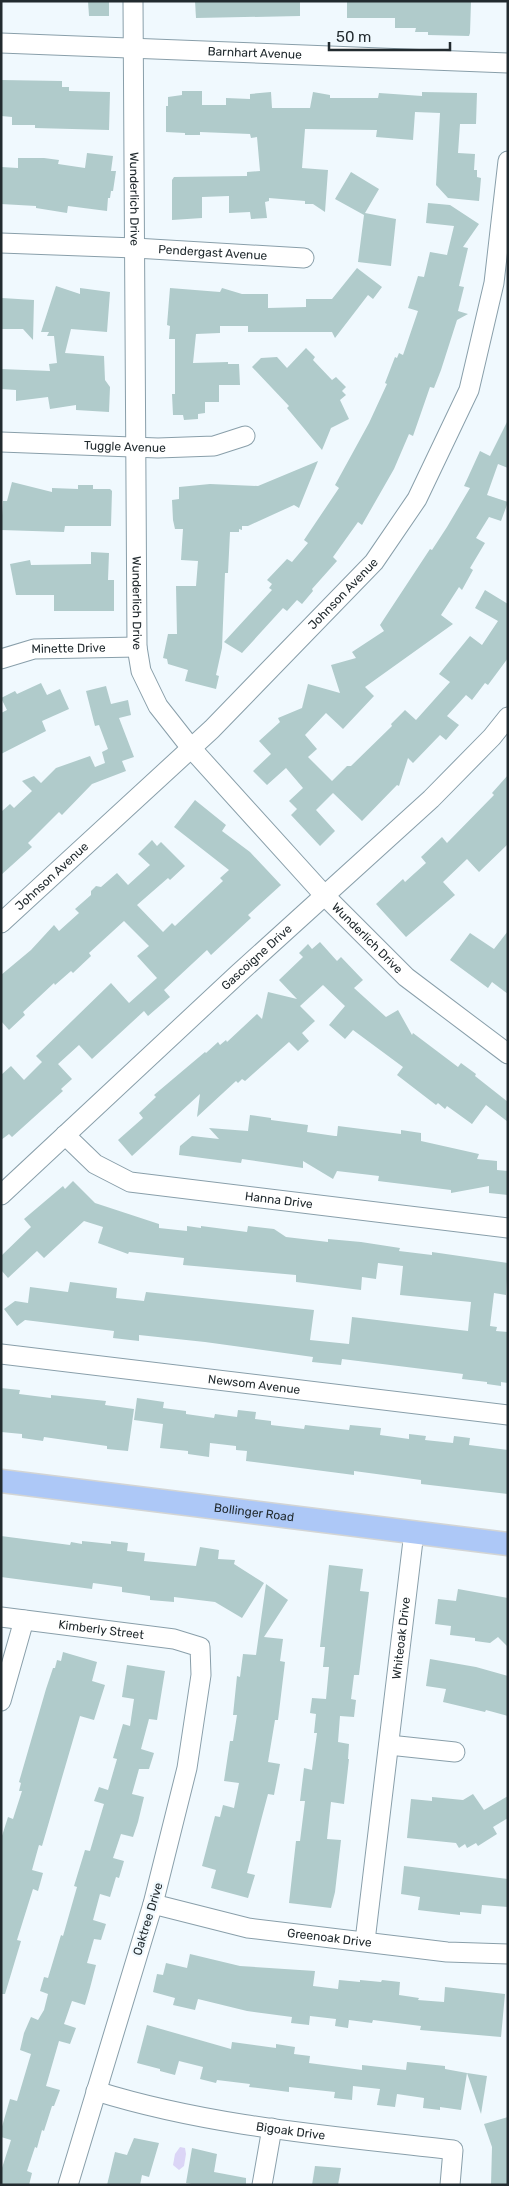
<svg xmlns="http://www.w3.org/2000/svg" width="509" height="2186" font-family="Rubik,sans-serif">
	<rect width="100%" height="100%" fill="#f0f9fe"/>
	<!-- water -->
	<path fill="#dbd5f6" d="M180,2147L185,2148L186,2154L184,2166L179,2170L173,2165L175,2154Z"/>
	<!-- building -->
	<g fill="#b0cbcb">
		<path d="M88,1H109V16H89Z"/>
		<path d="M195,1H300V16L196,18Z"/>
		<path d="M347,1L471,2L470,33L469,36L428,35V32H415L416,28H395V18H347Z"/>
		<path d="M1,80L62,81V87H69V91L110,92L109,130L35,128V125H12V117L1,116Z"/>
		<path d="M182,91H202V105H226V98L250,99V94L271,92L272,108H310L313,92L330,95V98H378L379,93L422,96V92L477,93L476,124H460L458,153L475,154L474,170H477V177L481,178L479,201L448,198L436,185L440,113L415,112L413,140L376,137L377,130L305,129L302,168L328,170L325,212L313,204H305V201L269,198V201L265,202L267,218L251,219L250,212L229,213V196L202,197V218L172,220V180L174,177L247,176V172L260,171L257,137L251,138L250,134L200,132V135H185V133L166,132V106H168V97L182,95Z"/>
		<path d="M87,153L113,156L111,171H116L113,191H111L110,198H108L107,211L68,206L67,213L36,208V206L1,204V167L18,168V158H44L59,160L58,164L85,168Z"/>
		<path d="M351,172L379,189L365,213L396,219L391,266L358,262L364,215L335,199Z"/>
		<path d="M428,203L450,205L479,224L463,247L468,248L459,286L464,287L458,311L468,314L457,320L441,370L434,388L430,387L413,436L409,434L394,469L362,525L358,522L333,557L337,561L312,589L313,591L302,604L297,600L287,611L283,608L242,653L224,642L272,590L269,588L272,584L267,580L287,559L292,562L308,543L304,540L339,488L335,485L369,423L387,384L385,383L395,357L397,358L399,353L403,355L418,311L408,308L418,276L424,277L430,252L447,255L454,226L426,223Z"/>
		<path d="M357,268L382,287L373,299L368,295L335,338L332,332H248V326H220V333L196,334L193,363L228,362V364H239L240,385H219V402H205V413L198,414V419L184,420L183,415H173L172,394H175V339H169L170,326L167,325L170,288L220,292L222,288L242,294H268V308L306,307V299H332Z"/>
		<path d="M56,286L80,294V288L110,292L107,332L71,329L65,353L104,356L105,380L110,387L109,412L76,410V405L50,409L48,397L16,401V390L1,389V369L50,371L49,364L57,363L54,336H47L49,332H41Z"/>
		<path d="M2,298L34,300L33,340L23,329H1Z"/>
		<path d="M306,348L315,357L313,360L332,380L336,377L346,387L342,391L346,395L340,400L349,419L331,428L322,450L287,408L289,406L252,367L261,358L277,357L287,368Z"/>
		<path d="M508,420V468L498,464L487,495L508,502L501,521L489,517L476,538L485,543L470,568L473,570L462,590L459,587L441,615L453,624L365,687L374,696L343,729L326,713L305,735L317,749L308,757L332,781L347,766H351L392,726L391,724L405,710L416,720L450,682L439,674L470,636L482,645L498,621L475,608L485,590L508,604V658L488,685L485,683L472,700L466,695L447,716L459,725L446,740L440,735L413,763L408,758L399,786L397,785L362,821L333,793L316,810L335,831L320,846L291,815L297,809L289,801L303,788L286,768L267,785L253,771L271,754L259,741L280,722L278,718L302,708L308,684L340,693L331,665L356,658L352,652L384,631L380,625L430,549L432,550L447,527L470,488L464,486L480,451L490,456Z"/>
		<path d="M318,461L299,508L294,505L248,526H242V530L239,529V532H230L228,573H225L222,648L216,675L219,676L216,689L185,681L188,670L168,664L167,659L163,658L168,634H177L176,586H196L198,561L181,560L183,529H175L173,520L172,500L179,499V487L210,484L258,486Z"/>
		<path d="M12,482L52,492V488L78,489V485H93V489H110L112,491L111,526H65L64,532L1,530L3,501H7Z"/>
		<path d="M91,552L109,553L108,580H114V611H54V595H16L10,564L30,560L31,565L91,564Z"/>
		<path d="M41,683L47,695L60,689L69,709L42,721L46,731L1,754V713L7,710L1,698L15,691L17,694Z"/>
		<path d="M106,686L111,704L128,700L131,715L119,718L134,757L122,761L126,771L92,784L62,815L59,812L28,843L32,847L1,875V812L10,804L14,808L32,791L22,781L34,776L41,783L56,768L90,756L95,767L105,763L102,752L108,749L99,725L95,726L86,691Z"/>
		<path d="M508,775V844L479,872L467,859L443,882L455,895L406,937L376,904L403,879L405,882L426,863L421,857L442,837L447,843L494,795L492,793Z"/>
		<path d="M195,800L226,825L222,831L250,852L281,885L248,915L251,918L211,955L207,950L164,990L170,997L148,1016L144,1011L92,1059L79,1045L58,1064L72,1079L61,1089L63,1091L12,1137L9,1134L1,1140V1075L11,1066L24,1080L42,1062L36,1056L111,983L129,1003L157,978L137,956L149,946L124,921L89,953L91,956L73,973L71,971L55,985L54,983L23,1012L25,1015L9,1030L1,1021V975L31,950L54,925L59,931L79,913L75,909L91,895V891L96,886L101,887L117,873L128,885L150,865L138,854L152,840L157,846L161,842L185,866L170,880L168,878L137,905L163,932L172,923L175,926L223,881L220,878L229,870L174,827Z"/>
		<path d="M508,931V994L492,982L488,988L450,960L470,933L494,949Z"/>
		<path d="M320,942L337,961L341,957L363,980L354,988L386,1017L398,1010L412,1035L413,1033L458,1067L461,1063L476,1074L475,1076L508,1102V1122L486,1105L472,1124L447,1106L445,1109L438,1103L436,1105L397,1075L403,1067L353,1030L345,1039L329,1025L345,1006L323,985L300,1006L315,1021L302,1033L309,1041L298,1051L289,1042L245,1081L242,1079L238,1083L236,1081L197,1117L200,1094L132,1156L118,1140L143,1118L139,1113L156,1097L154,1095L205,1052L206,1053L218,1042L220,1045L226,1040L227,1042L257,1014L262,1019L268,992L297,999L279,980L303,957L299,953L308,944L312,949Z"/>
		<path d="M250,1115L271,1118V1120L308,1125L307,1132L335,1136H337L338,1126L401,1134V1130L421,1133V1141L479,1154L477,1159L497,1161V1170L508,1171V1195L489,1193V1186L451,1193V1190L378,1181L379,1176L337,1171L333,1179L303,1161V1168L242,1159L241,1163L179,1155L180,1146L192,1136L219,1139L209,1128L248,1131Z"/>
		<path d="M73,1181L95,1203L159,1224V1228L187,1231V1226L201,1228V1226L247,1232L248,1226L274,1229L286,1237L328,1242V1239L361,1242L400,1248L399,1251L432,1255V1252L508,1263L506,1295L494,1293L490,1326L497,1327L496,1331L508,1332V1383L501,1382V1386L487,1384V1382L462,1379L463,1374L342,1359L341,1365L312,1362L313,1357L205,1342L139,1335V1341L113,1338L114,1331L25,1320L17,1326L4,1309L15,1301L28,1303L30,1287L68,1292L70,1282L117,1288L116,1298L144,1301L146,1292L314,1310L310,1340L349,1344L352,1317L468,1331L471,1302L400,1295L403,1266L378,1263L376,1279L362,1277L361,1290L296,1282V1275L183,1265L184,1258L129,1252L128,1254L98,1243L103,1227L84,1221L44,1258L37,1251L8,1278L1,1270V1256L31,1227L24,1219L63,1186L65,1189Z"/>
		<path d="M1,1388L20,1390L19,1394L51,1398V1395L106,1401L105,1405L134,1409L128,1451L107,1449V1446L44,1437L43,1441L22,1438V1434L1,1432Z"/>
		<path d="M137,1398L164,1402L163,1408L186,1411V1414L214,1418L215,1414L237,1417L238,1410L256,1412L255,1419L271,1421V1425L304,1429L305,1425L349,1430L350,1425L381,1428L380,1435L409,1439V1434L426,1436L425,1440L453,1443L454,1436L470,1438L469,1445L508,1450V1494L421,1484V1480L354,1471V1475L246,1461L247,1451L236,1450V1446L210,1443L209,1457L188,1454V1451L160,1448L163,1424L134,1420Z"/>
		<path d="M1,1536L70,1545L71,1542L82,1544V1541L111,1544V1541L128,1543L127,1551L145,1553L144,1561L196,1566L200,1547L219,1550L218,1559L235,1560L234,1564L264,1583L242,1618L215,1602L174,1597V1602L150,1600V1596L122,1592V1587L93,1583L92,1589L1,1577Z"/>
		<path d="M329,1565L363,1569L360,1591L369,1592L359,1675H354L351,1699L356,1700L354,1717L340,1716L338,1742L349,1744L348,1759H349L344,1804L331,1802L327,1839L341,1840L335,1892L331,1908L289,1903L296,1841H300L305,1801H300L304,1768L312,1770L317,1733H314L316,1714L310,1713L312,1698L326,1699L329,1667H323L325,1647H320Z"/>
		<path d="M266,1584L288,1600L264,1637L283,1639L280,1661L285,1662L278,1720H275L268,1762L280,1764L274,1795L268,1794L247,1873L255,1875L248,1898L211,1888L216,1870L202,1866L215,1816L220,1817L223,1805L234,1808L239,1783L224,1781L230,1741H233L237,1715H233L237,1676L240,1677L243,1654L256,1655Z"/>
		<path d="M458,1589L508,1598V1647L498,1637L490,1643L475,1641V1638L450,1635L451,1626L435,1624L438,1599L456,1601Z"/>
		<path d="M63,1652L97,1662L92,1681L105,1685L94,1720L80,1716L42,1846L39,1845L32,1870L43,1873L38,1891L33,1889L17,1940L21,1941L5,1994H1V1839L8,1817L13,1819L22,1791H19L21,1783L19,1782L46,1689L53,1668H55L57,1660L61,1661Z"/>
		<path d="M430,1659L476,1667L508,1676V1716L486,1710L485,1712L443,1702L446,1689L426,1686Z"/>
		<path d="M127,1665L165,1671L157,1720L149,1719L141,1749L154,1753L149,1769H139L132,1794L144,1797L138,1822L133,1837L121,1834L113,1858L124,1861L119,1878L116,1877L110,1897L100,1894L93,1920L106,1924L101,1940L94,1939L87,1963L96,1965L90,1988L85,2005L72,2001L64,2024L76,2028L70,2044L59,2041L46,2086L60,2090L54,2106H52L44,2131L42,2130L37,2148L35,2147L27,2171L32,2173L29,2185H1V2171L11,2140L1,2137V2130L10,2099L17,2101L31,2054L20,2050L24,2033L31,2017L38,2020L44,2010L48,1994L40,1991L44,1977L48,1978L61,1935L63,1936L77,1887L74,1886L85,1850L90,1851L104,1804L94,1801L99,1787L108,1790L117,1759L113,1758L123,1724L130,1726L134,1699L122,1697Z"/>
		<path d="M473,1794L484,1810L508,1796V1818L493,1827L497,1834L478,1846L476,1843L467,1848L465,1844L459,1848L456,1843L407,1838L411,1799L432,1801V1797L463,1800Z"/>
		<path d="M404,1866L508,1879V1907L482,1905L481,1914L460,1912V1915L418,1910L420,1897L401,1894Z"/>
		<path d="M190,1954L240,1966L315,1971L313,1986L338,1989L339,1980L360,1982V1980L381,1982L382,1980L400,1982L399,1995L419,1998L418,2000L444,2002L445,1987L505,1994L501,2037L420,2030L421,2026L373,2020L372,2023L349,2020L348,2028L335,2026L336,2019L310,2016L309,2025L291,2023L292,2017L247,2011L198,1999L195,2010L173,2005L175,1998L153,1992L157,1974L163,1975L166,1963L187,1968Z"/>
		<path d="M147,2025L231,2049L232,2042L276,2048V2044L295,2047L294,2054L310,2056L309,2063L362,2070V2065L406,2070L407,2062L445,2066V2069L467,2073L461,2110L440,2107V2110L423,2108L424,2098L397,2094L395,2107L377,2105L380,2089L353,2086L352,2100L334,2098L335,2092L289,2087V2092L266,2089L249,2087L250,2084L217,2080L216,2083L200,2079L203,2067L179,2061L175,2075L160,2071V2069L137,2063Z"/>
		<path d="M467,2073L487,2076L481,2114Z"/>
		<path d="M508,2117V2185H491L492,2147L484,2124Z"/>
		<path d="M134,2138L159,2143L149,2177L142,2175L140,2185H107L115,2152L127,2155Z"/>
		<path d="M192,2148L217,2154L214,2172L246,2178V2185H197L186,2183Z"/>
		<path d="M315,2166L341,2168L338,2185H312Z"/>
	</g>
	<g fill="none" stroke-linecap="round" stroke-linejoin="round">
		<!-- minor casing -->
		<g stroke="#899faa" stroke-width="21">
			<g id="minor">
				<path id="s1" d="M133,1L137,647L141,671L158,706L191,748L325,896L406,977L508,1054"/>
				<path id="s2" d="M1,43L508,63"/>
				<path id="s3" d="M1,243L135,248L304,258"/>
				<path id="s4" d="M1,442L158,448L214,446L245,436"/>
				<path id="s5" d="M1,659L34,649L137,647"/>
				<path id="s6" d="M1,923L212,729L374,562L417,499L469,390L494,283L508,161"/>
				<path id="s7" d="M65,1135L95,1164L130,1182L508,1228"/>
				<path id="s8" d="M1,1195L238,974L431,799L492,737L508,717"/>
				<path id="s9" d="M1,1354L508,1415"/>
				<path id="s10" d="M1,1617L174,1639L200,1647L201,1675L187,1768L153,1904L68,2185"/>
				<path d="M1,1701L24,1620"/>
				<path d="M389,1745L455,1752"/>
				<path id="s11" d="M153,1904L248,1928L447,1952L508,1954"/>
				<path id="s12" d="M365,1941L414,1532"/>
				<path id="s13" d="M96,2091C211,2127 334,2136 453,2150L450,2185"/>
				<path d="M262,2185L272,2128"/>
			</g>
		</g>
		<!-- major casing -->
		<g stroke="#d3d5d5" stroke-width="25">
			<g id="major">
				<path id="s14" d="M1,1481L508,1544"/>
			</g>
		</g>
		<!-- minor -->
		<use href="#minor" stroke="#fff" stroke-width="19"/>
		<!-- major -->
		<use href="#major" stroke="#adc8f7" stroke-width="22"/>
	</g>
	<g text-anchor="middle" stroke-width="4.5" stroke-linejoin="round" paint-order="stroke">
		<!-- street labels -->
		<g font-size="12" fill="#222b2f" stroke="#f0f9fe">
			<text dy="4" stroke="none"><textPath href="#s2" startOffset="254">Barnhart Avenue</textPath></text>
			<text dy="4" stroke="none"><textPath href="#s1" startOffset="198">Wunderlich Drive</textPath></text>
			<text dy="4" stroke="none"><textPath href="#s3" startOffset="212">Pendergast Avenue</textPath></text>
			<text dy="4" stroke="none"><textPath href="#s4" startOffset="124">Tuggle Avenue</textPath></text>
			<text dy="4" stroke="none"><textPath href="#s6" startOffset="475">Johnson Avenue</textPath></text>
			<text dy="4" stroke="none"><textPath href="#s1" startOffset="602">Wunderlich Drive</textPath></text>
			<text dy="4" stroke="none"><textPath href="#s5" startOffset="69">Minette Drive</textPath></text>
			<text dy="4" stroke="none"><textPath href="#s6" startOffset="69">Johnson Avenue</textPath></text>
			<text dy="4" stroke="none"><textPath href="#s1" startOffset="1022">Wunderlich Drive</textPath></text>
			<text dy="4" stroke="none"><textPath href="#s8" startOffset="349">Gascoigne Drive</textPath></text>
			<text dy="4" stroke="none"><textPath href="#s7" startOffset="231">Hanna Drive</textPath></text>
			<text dy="4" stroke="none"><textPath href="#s9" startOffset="255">Newsom Avenue</textPath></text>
			<text dy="4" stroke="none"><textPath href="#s14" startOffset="255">Bollinger Road</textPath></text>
			<text dy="4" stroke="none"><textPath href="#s10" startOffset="101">Kimberly Street</textPath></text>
			<text dy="4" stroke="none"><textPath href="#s12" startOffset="305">Whiteoak Drive</textPath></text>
			<text transform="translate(148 1919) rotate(-73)" y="4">Oaktree Drive</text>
			<text dy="4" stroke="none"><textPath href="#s11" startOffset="180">Greenoak Drive</textPath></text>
			<text dy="4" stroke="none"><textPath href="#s13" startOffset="199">Bigoak Drive</textPath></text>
		</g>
	</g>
	<!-- border -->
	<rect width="509" height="2186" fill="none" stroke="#222b2f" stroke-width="5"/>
	<!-- scale -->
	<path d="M329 42v8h121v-8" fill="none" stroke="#222b2f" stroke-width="2.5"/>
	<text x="336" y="42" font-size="15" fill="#222b2f" stroke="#f0f9fe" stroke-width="4" paint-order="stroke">50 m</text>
</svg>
